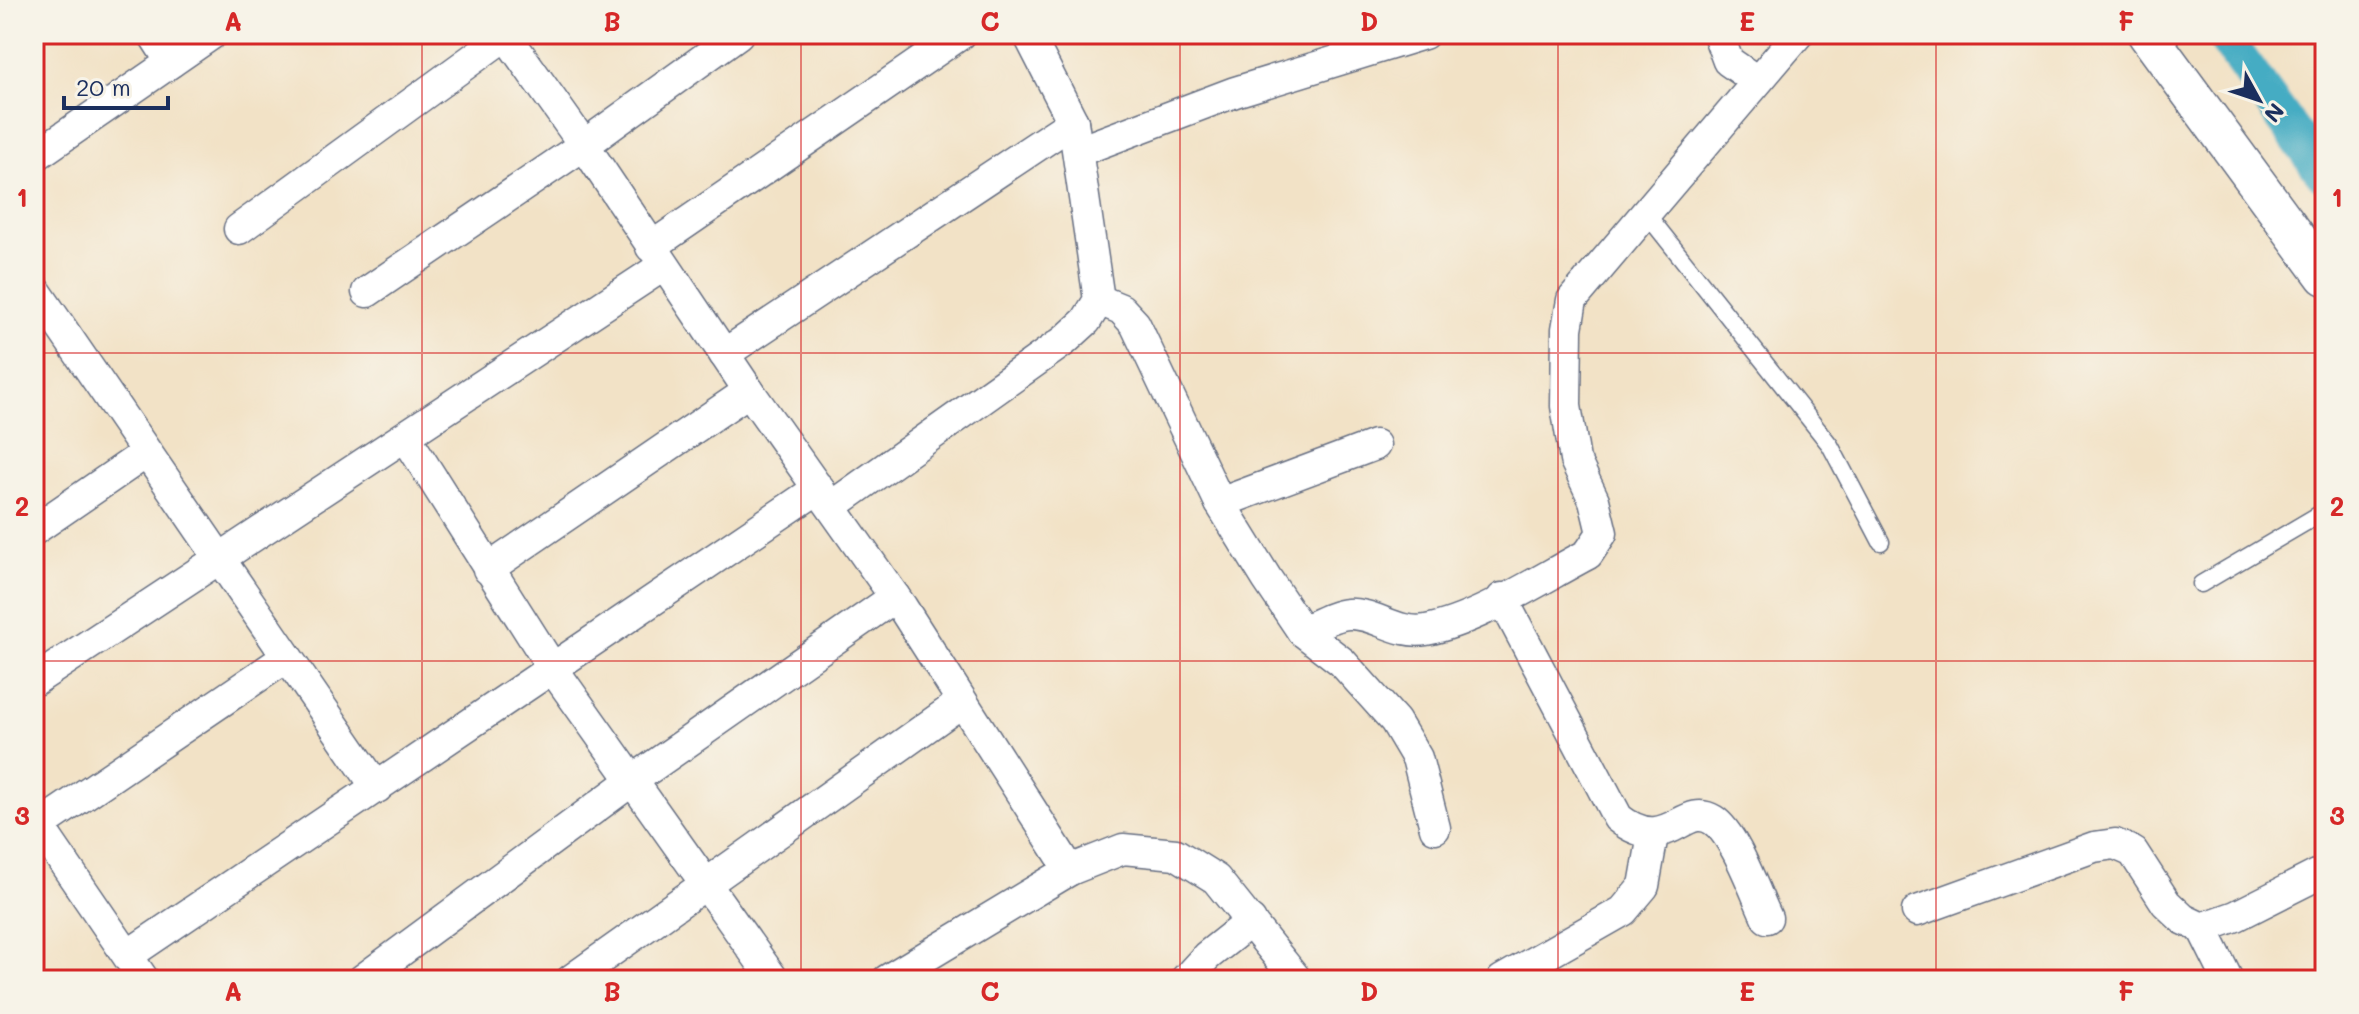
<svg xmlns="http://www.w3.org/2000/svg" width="2359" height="1014" font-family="Mali,sans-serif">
	<rect width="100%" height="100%" fill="#f7f3e8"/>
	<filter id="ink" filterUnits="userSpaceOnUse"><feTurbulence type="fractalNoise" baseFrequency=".0125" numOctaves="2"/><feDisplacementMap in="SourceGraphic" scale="16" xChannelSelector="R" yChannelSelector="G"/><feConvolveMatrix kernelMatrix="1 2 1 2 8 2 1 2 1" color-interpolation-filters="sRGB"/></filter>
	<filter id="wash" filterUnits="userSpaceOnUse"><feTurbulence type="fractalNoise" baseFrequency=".006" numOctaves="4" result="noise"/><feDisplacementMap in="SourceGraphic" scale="32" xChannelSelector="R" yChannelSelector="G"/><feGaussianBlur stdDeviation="1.8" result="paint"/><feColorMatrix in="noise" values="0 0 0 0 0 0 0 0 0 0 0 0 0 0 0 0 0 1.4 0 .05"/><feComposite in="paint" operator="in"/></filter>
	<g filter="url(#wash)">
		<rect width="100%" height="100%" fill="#f2e2c6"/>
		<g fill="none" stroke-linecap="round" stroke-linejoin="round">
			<!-- canal -->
			<path stroke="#44acc3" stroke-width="36" d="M2222,34L2325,176"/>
		</g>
	</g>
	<g filter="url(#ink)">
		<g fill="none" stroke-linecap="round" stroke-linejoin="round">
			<!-- service casing -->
			<g stroke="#666e82" stroke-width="19">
				<g id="service">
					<path d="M1645,212L1830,445L1881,542"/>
					<path d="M2201,584L2325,511"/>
				</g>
			</g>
			<!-- minor casing -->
			<g stroke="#666e82" stroke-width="33">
				<g id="minor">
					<path d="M153,34L171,62"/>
					<path d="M505,34L584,145L749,391L902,607L1070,870"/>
					<path d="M1718,34L1728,61L1757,81"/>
					<path d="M1079,151L1235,92L1424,34"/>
					<path d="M34,157L212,34"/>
					<path d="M239,229L507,34"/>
					<path d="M651,247L961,34"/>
					<path d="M34,288L377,788"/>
					<path d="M367,292L584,145L738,34"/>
					<path d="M1099,300L1121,309L1135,324L1220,503L1267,579L1302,631L1342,662L1395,721L1417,758L1435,828"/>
					<path d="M724,354L1073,122"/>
					<path d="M406,437L553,669L774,980"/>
					<path d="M1220,503L1375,445"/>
					<path d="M832,506L1064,341L1086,321L1099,300L1073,122L1028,34"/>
					<path d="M34,530L146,453"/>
					<path d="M488,569L749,391"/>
					<path d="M1502,598L1618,818C1668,857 1683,801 1713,820C1735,834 1755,893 1767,918"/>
					<path d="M1302,631C1315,626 1333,615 1348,614C1374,612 1396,635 1426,630C1476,621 1542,578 1588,554L1602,533L1594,500L1575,460L1566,406L1567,329L1572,300L1798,34"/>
					<path d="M34,681L663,266"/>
					<path d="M34,819L144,980"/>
					<path d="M34,829L287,657"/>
					<path d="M1917,911L2094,847L2115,844L2133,852L2166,903L2183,919L2202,928L2236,916L2325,871"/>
					<path d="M2202,928L2228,980"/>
					<path d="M128,955L819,488"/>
					<path d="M362,980L633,780L895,597"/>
					<path d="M571,980L962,702"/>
					<path d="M887,980L1070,870L1123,849L1176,854L1216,879L1297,980"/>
					<path d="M1185,980L1207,956L1251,921"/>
					<path d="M1502,980L1623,911L1644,886L1653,835"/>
				</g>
			</g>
			<!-- tertiary casing -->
			<g stroke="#666e82" stroke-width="41">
				<path id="tertiary" d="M2147,34L2325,276"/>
			</g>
			<!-- service -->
			<use href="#service" stroke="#fff" stroke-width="16"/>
			<!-- minor -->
			<use href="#minor" stroke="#fff" stroke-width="30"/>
			<!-- tertiary -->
			<use href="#tertiary" stroke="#fff" stroke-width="38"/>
		</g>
	</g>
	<!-- grid -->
	<path fill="none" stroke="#d62828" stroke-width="2" stroke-opacity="0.55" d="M422,34V980M801,34V980M1180,34V980M1558,34V980M1936,34V980M34,353H2325M34,661H2325"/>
	<!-- margin -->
	<rect width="2359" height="1014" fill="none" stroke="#f7f3e8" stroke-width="88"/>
	<!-- north arrow -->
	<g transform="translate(2259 100) rotate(130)" stroke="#f7f3e8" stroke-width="6" paint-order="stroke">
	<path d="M0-6L14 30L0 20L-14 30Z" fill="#1b2f5e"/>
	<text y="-12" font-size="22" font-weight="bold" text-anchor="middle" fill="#1b2f5e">N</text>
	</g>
	<!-- scale -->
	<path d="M64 96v12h104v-12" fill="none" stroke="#1b2f5e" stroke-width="4"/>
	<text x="76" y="96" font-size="24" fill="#1b2f5e" stroke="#f7f3e8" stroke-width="6" paint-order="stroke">20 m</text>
	<rect x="44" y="44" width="2271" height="926" fill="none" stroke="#d62828" stroke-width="3"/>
	<g font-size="26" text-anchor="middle" font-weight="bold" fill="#d62828">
		<text x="233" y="31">A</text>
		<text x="612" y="31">B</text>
		<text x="990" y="31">C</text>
		<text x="1369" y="31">D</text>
		<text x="1747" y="31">E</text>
		<text x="2126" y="31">F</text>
		<text x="22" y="207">1</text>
		<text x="2337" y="207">1</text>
		<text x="22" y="516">2</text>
		<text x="2337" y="516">2</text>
		<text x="22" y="825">3</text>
		<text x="2337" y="825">3</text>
		<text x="233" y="1001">A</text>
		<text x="612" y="1001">B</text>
		<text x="990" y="1001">C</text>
		<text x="1369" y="1001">D</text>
		<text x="1747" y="1001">E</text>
		<text x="2126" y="1001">F</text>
	</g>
</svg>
